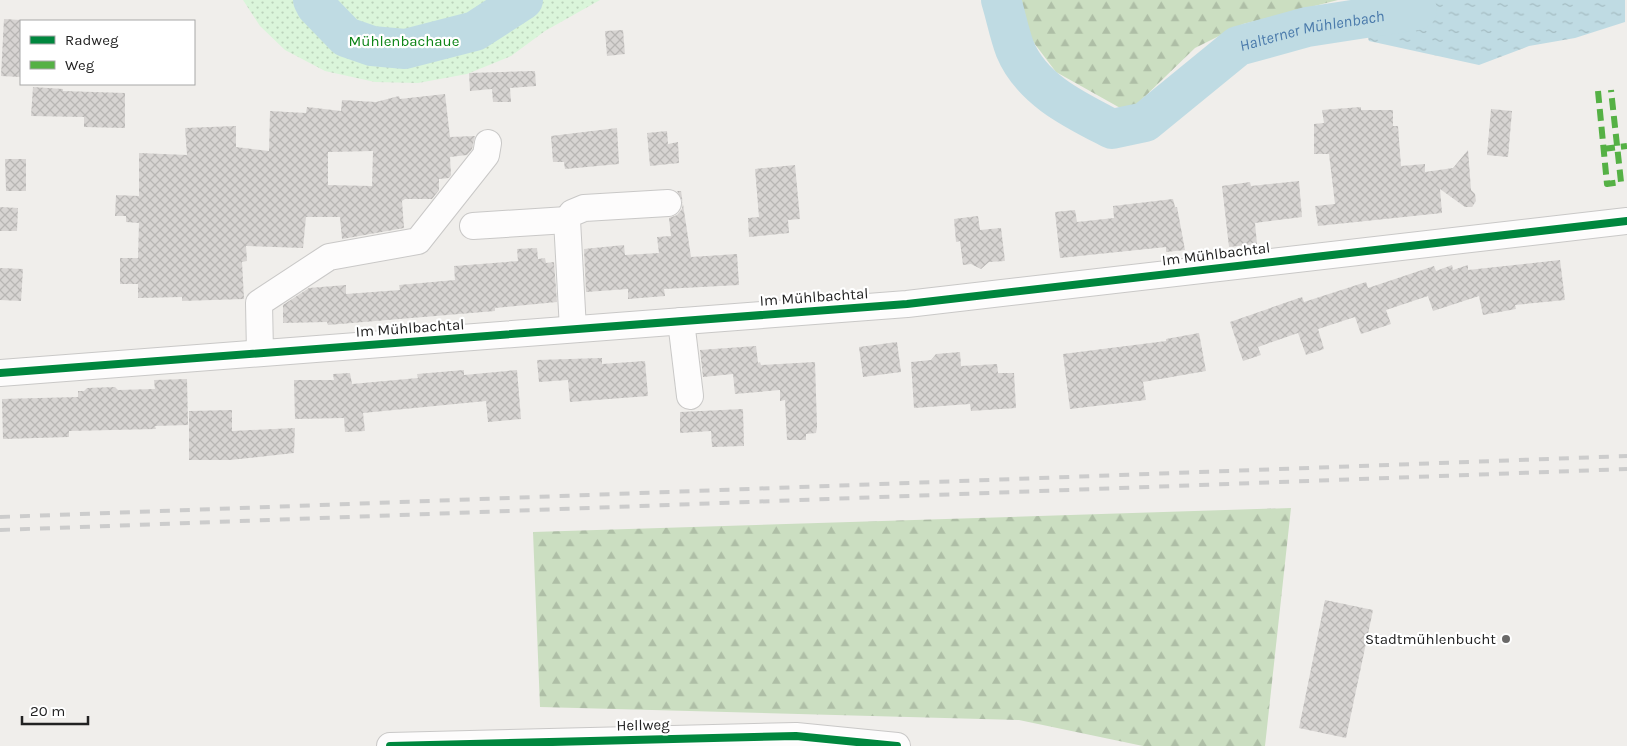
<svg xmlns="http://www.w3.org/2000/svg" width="1627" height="746" font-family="Karla,sans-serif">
	<defs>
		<pattern id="forest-firs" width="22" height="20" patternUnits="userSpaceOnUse" patternTransform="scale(1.25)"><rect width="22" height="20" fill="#cbdec1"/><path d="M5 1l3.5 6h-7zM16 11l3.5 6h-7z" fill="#aebea6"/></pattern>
		<pattern id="park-dots" width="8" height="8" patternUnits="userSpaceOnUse" patternTransform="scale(1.25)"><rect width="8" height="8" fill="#daf5da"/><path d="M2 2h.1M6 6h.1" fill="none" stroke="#bbd2bb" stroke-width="1.8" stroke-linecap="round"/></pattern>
		<pattern id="water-ripples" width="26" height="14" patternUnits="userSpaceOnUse" patternTransform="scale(1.25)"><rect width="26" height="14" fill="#bfdbe3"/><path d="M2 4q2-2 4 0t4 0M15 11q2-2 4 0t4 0" fill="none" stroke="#a4bcc2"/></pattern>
		<pattern id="building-cross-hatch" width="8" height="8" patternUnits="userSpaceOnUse" patternTransform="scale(1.25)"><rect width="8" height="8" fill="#d7d4d2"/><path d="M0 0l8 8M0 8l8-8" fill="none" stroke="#b8b6b4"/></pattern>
	</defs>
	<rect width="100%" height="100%" fill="#f0eeeb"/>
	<!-- forest -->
	<g fill="url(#forest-firs)">
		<path d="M1017,0H1338L1243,24L1195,48L1136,105L1122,109L1056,72L1025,31Z"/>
		<path d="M1291,508L1265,746H1143L1019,720L540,707L533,532Z"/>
	</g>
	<!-- park -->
	<path fill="url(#park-dots)" d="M243,0H600L545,31L511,56L467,74L418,83L375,82L325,71L285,50L260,26Z"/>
	<!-- water -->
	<path fill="url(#water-ripples)" d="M1360,0H1625V22L1575,38L1529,46L1479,65L1369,41L1362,18Z"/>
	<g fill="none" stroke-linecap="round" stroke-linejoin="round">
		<!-- river -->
		<g stroke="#bfdbe3" stroke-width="40">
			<path d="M313,0L316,6L346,37L372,46L405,49L475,31L523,0"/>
			<path id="s1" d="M1001,0C1006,16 1009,33 1015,49C1032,90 1075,110 1112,129L1145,122L1238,46L1307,27L1417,10"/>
		</g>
	</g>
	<!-- building -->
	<g fill="url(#building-cross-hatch)" fill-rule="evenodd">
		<path d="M4,19L21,20V77L1,76Z"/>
		<path d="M623,30L625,54L607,56L605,31Z"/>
		<path d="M535,71L536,86L510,88L511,102H493L492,89L470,91L469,73Z"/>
		<path d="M33,87L63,89V91L125,93V128L84,127V117L31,116Z"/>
		<path d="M445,94L450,137L475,136L472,149L467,155L450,157L451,175L449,178L439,179V190L432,199H405L402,201L404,228L342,239L340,217H306L303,248L246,246L247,261L242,262L244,299L182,301V297L138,298V284H120V258H138L139,223L126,222V216H115L116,195L139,196V153L187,155L185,128L236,126V147L269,151L270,111L306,113L307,107L341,111L342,100L376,102L399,96L400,99ZM373,151L372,186L328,185V152Z"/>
		<path d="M1361,107V110H1393V126H1398L1401,166L1425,164V172L1453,168L1468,150L1471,190L1475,194L1476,201L1472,207H1465L1440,189L1442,213L1318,226L1315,206L1335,204L1329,154H1314V124L1324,123L1322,110Z"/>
		<path d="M1491,109L1512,111L1508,157L1487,155Z"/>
		<path d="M617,128L619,164L565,169L564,162H553L551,136Z"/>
		<path d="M667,131L668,144L678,142L679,163L650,166L647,133Z"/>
		<path d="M5,159H26V191H6Z"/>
		<path d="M795,165L800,219L788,220L789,233L749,237L748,218L759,217L755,169Z"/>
		<path d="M1299,181L1302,217L1255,223L1257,244L1229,247L1222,186L1250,182L1251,186Z"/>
		<path d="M677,191H681L691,257L737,254L739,285L664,289L665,296L628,299V289L586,292L584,249L624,245L625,255L659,253L657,237L671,236L669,218L677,215L682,209L683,202Z"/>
		<path d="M1173,199L1175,207H1177L1185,250L1166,252V247L1060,258L1055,212L1075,210L1077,222L1114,218L1113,206Z"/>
		<path d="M0,207L18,208L17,231H0Z"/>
		<path d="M978,216L980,230L1001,228L1005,261L989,262L981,269L971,264L963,265L960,241L956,242L954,219Z"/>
		<path d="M537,248L538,259L545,258L546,263L554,262L557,302L495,308V311L328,325L327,322L283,323V305L309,288L346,285V294L400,290L399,285L455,280L454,266L518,261L517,249Z"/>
		<path d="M1560,260L1565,300L1515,305L1516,309L1483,315L1479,296L1433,311L1428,296L1386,310L1391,324L1361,334L1355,317L1318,329L1324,349L1306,355L1298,333L1258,347L1261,355L1243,361L1230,322L1302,297L1304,302L1366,282L1368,288L1434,266L1436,271L1452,265L1453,270L1468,265V270Z"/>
		<path d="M0,268L23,269L21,301L0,300Z"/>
		<path d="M1199,333L1206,371L1143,382L1146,400L1070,409L1063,354L1166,341V339Z"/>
		<path d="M897,342L901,372L863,377L859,347Z"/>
		<path d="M756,346L758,363L760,362L761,365L815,362L817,427L816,433L806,434V440H787L785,400L780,401V390L735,394L733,374L703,377L700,350Z"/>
		<path d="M960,352L961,366L997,364L998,373H1014L1016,408L971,411L970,404L914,408L911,362L931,360L936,354Z"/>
		<path d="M602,358V364L645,361L648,396L570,402L568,380L539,382L537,360Z"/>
		<path d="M464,370V375L517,370L521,419L488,422L486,401L363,413L365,431L345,432L344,418L295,419L294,380H334L333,374L350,373L352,384L418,378L417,374Z"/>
		<path d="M187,379L188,425L155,426L156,429L69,431V437L3,439L2,399L78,397V391H84L87,388L115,387L118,390L155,389L154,380Z"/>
		<path d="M743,409L744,446L712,447L711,431L680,433V412Z"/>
		<path d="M232,410V431L295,428L294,453L230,460H189V411Z"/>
		<path d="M1325,600L1373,610L1346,738L1299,728Z"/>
	</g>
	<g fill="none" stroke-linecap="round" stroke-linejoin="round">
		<!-- minor casing -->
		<g stroke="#c9c8c7" stroke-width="28">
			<g id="minor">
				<path d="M473,226L567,220"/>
				<path d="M681,321L690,396"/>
				<path d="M573,329L567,220L572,213L584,208L668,203"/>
				<path d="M260,353L259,303L329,257L418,241L486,155L488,143"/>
				<path d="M0,373L907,304L1627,221"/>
				<path d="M390,746L796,736L897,746"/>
			</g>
		</g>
		<!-- minor -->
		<use href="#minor" stroke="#fdfcfc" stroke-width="26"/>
		<!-- rail -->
		<g stroke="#ccc" stroke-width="4" stroke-dasharray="10 10" stroke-linecap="butt">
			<path d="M0,517L1627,456"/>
			<path d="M0,530L1627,469"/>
		</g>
		<!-- quiet -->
		<g stroke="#55b145" stroke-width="6" stroke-dasharray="12 6" stroke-linecap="butt">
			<path d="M1598,91L1607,184L1621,182L1611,90"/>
			<path d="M1603,149L1627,146"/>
		</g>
		<!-- cycleway casing -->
		<g stroke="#fff" stroke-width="11">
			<g id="cycleway">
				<path d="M0,373L907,304L1627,221"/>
				<path d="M390,746L796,736L897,746"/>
			</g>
		</g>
		<!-- cycleway -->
		<use href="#cycleway" stroke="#00873e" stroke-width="8"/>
	</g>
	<!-- markers -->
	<circle fill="#6a6968" stroke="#fff" stroke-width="2" cx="1506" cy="639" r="5"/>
	<g text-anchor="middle" stroke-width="4.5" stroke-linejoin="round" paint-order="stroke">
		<!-- park labels -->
		<g font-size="15" fill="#0c8416" stroke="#fff">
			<text x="404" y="46">Mühlenbachaue</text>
		</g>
		<!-- street labels -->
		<g font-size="15" fill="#222" stroke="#fff">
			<text transform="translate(1216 254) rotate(-7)" y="5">Im Mühlbachtal</text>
			<text transform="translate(814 297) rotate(-4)" y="5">Im Mühlbachtal</text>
			<text transform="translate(410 328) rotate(-4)" y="5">Im Mühlbachtal</text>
			<text transform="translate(643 725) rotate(-1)" y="5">Hellweg</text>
		</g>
		<!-- poi labels -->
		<g font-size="15" fill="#222" stroke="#fff" text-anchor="end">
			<text x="1496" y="644">Stadtmühlenbucht</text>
		</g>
		<!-- water labels -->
		<g font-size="16" font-style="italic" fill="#4a7aab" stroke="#fff">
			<text dy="6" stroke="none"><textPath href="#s1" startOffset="409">Halterner Mühlenbach</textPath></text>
		</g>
	</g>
	<!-- legend -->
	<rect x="20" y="20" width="175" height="65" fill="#ffffff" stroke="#a7a7a7"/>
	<rect x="30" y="36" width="25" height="8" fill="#00873e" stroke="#a7a7a7"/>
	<text x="65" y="45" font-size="15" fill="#222222">Radweg</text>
	<rect x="30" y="61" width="25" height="8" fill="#55b145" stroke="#a7a7a7"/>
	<text x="65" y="70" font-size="15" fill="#222222">Weg</text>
	<!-- scale -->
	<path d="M22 716v8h66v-8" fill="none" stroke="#222222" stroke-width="2.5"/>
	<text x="30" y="716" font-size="15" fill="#222222" stroke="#ffffff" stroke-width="4" paint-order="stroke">20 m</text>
</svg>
